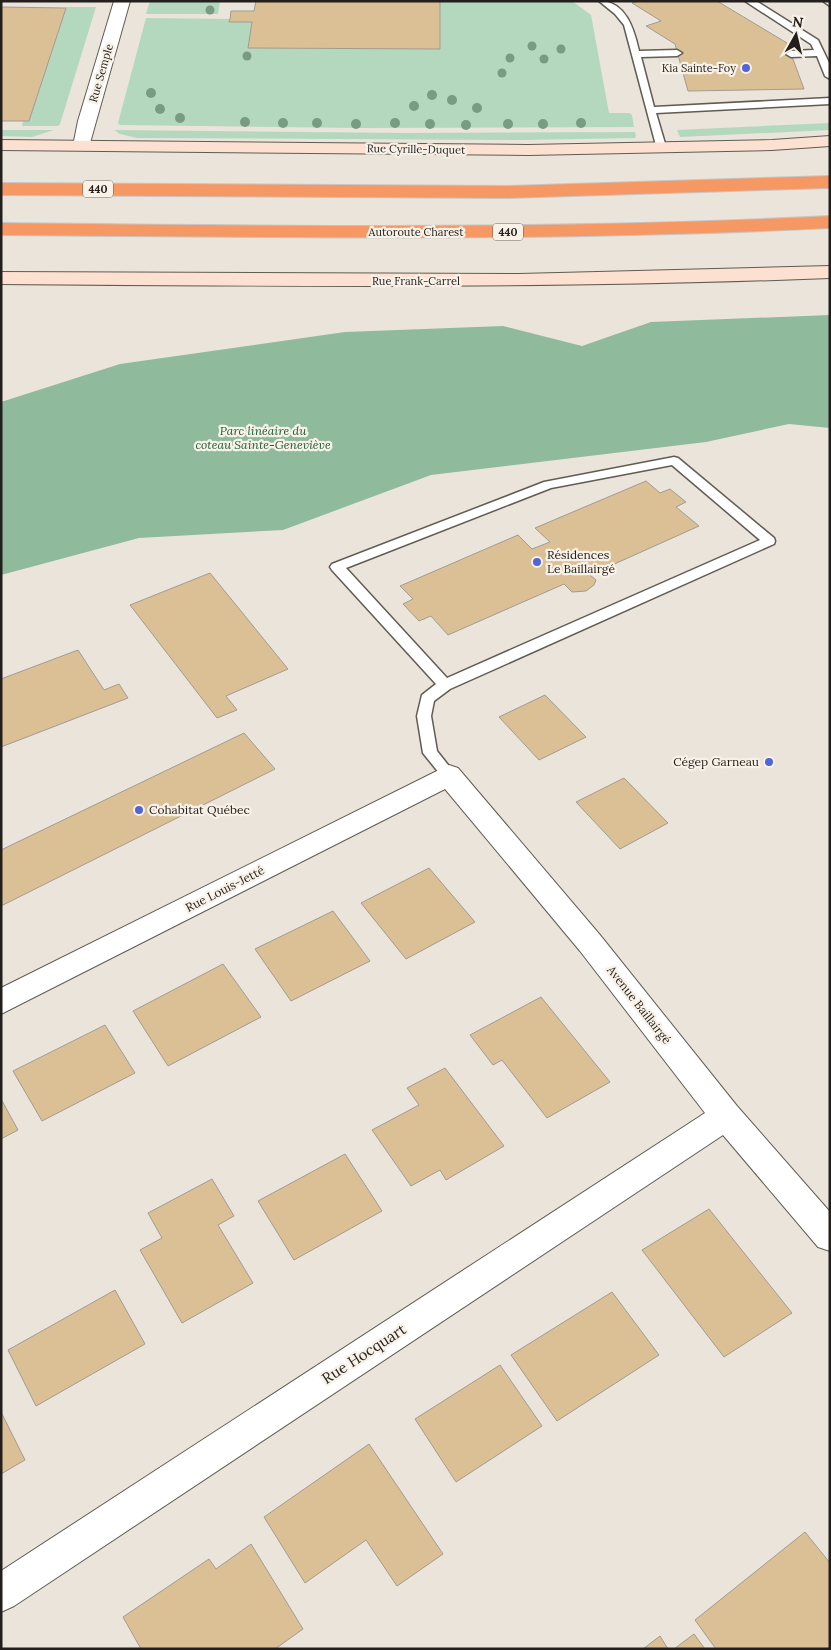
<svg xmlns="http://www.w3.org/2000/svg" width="831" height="1650" font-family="Lora,serif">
	<rect width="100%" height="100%" fill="#eae4da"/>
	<!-- green -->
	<g fill="#b4d8be">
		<path d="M150,1H220L218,14H146Z"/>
		<path d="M440,1H572L591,15L609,113H629L632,115L634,127L361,128L120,125L118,123L146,18L230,19L229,22H252L248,48L439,49Z"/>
		<path d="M66,7H96L60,124L58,126H22L23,121H29Z"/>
		<path d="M830,123V130L680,137L677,130Z"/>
		<path d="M1,130H54L32,137L1,136Z"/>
		<path d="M114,130L405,133L635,132L636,136L635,138L524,140L137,138L120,134Z"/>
	</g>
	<!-- forest -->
	<path fill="#8fbb9c" d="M830,315V428L789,424L706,442L431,475L283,530L139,538L1,575V402L120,364L345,332L503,326L582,346L651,322Z"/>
	<!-- building -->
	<g fill="#dbc095" stroke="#a19b92">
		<path d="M256,1H440V49L248,48L252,22H229L230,19L231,11H254Z"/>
		<path d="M638,1H717L787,43L804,89L688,91L675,44L646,26L661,21L632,3Z"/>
		<path d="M1,7L66,8L29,121H1Z"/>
		<path d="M646,481L660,493L670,489L686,502L676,507L699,526L590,575L596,580L594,585L586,591L572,592L564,584L448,635L431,616L419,621L403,604L413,599L400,586L518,535L532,549L550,542L535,528Z"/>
		<path d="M210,573L288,669L226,696L237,710L217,718L130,605Z"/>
		<path d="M78,650L104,690L119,684L128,698L1,747V679Z"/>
		<path d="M545,695L586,737L539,760L499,717Z"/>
		<path d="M244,733L275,769L1,906V850Z"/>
		<path d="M624,778L668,823L620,849L576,802Z"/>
		<path d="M429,868L475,922L406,959L361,903Z"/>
		<path d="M333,911L370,961L291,1001L255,949Z"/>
		<path d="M223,964L261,1017L168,1066L133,1011Z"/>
		<path d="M541,997L610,1082L547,1118L502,1060L493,1065L470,1035Z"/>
		<path d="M105,1025L135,1073L42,1121L13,1071Z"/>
		<path d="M445,1068L504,1146L446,1180L440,1170L411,1186L372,1130L419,1105L407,1088Z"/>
		<path d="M1,1099L18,1130L1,1139Z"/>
		<path d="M345,1154L382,1211L294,1260L258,1201Z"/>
		<path d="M212,1179L234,1216L218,1225L253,1283L182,1323L140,1250L162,1238L148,1213Z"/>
		<path d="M709,1209L792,1313L724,1357L642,1250Z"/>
		<path d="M115,1290L145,1344L36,1406L8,1350Z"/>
		<path d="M612,1292L659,1355L557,1421L511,1355Z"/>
		<path d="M500,1365L542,1426L456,1482L415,1419Z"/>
		<path d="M1,1412L25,1460L1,1474Z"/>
		<path d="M369,1444L443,1554L397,1586L366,1540L305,1583L264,1517Z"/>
		<path d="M805,1532L830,1563V1649H716L695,1620Z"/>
		<path d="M251,1544L303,1629L275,1649H141L123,1617L209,1559L216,1569Z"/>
		<path d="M694,1634L705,1649H674Z"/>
		<path d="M660,1636L668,1649H643Z"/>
	</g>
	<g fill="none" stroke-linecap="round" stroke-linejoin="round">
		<!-- lane casing -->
		<g stroke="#615c53" stroke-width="3">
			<g id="lane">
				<path d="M599,1C626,1 634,29 639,51L677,50L682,53L677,56L641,57L654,107L830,98V104L656,113L666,147L657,149L624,25L615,14Z"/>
				<path d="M745,1H756L818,40L830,65V79L825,76L817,56L791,57L786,54L791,51L814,50L811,44Z"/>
				<path d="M823,1H830V6Z"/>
				<path d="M674,457L678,458L774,538L775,541L774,544L450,689L434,701L431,716L437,751L456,775L454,779H444L423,753L417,716L422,695L436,684L332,570L330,567L332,564L544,482ZM672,465L760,540L447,678L346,568L551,488Z"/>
			</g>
		</g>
		<!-- street casing -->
		<g stroke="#615c53" stroke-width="2">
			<g id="street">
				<path d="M114,1H130L88,150H76L73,146L78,121Z"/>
				<path d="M449,765L458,768L600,935L737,1106L830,1212V1251L818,1247L723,1135L14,1606L1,1612V1571L705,1113L580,951L445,789L1,1014V988Z"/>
			</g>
		</g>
		<!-- secondary casing -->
		<g stroke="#615c53" stroke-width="2">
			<g id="secondary">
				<path d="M830,136V146L772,150L528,155L1,150V140L528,145L772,140Z"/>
				<path d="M830,266V278C554,289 278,286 1,284V272L519,274Z"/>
			</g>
		</g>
		<!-- highway casing -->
		<g stroke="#c6c5c4" stroke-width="2">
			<g id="highway">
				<path d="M830,176V188L508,198L1,195V183L508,186Z"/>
				<path d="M830,216V228C554,242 278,237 1,235V223C278,226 554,230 830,216Z"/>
			</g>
		</g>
		<!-- lane -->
		<use href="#lane" fill="#fff" fill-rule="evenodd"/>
		<!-- street -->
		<use href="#street" fill="#fff" fill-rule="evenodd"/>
		<!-- secondary -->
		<use href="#secondary" fill="#fce0d0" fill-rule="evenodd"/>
		<!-- highway -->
		<use href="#highway" fill="#f69864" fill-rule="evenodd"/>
	</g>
	<!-- trees -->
	<g fill="#789b81">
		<circle cx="210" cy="10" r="4.5"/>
		<circle cx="532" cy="46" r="4.5"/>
		<circle cx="561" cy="49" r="4.5"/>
		<circle cx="247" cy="56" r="4.5"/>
		<circle cx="510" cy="58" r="4.5"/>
		<circle cx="544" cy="59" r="4.5"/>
		<circle cx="502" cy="73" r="4.5"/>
		<circle cx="151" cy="93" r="5"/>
		<circle cx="432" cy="95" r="5"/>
		<circle cx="452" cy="100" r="5"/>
		<circle cx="414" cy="106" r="5"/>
		<circle cx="477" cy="108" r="5"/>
		<circle cx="160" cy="109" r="5"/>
		<circle cx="180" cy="118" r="5"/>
		<circle cx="245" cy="122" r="5"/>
		<circle cx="283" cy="123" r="5"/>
		<circle cx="317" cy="123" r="5"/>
		<circle cx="395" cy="123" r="5"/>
		<circle cx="581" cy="123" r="5"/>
		<circle cx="356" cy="124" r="5"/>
		<circle cx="430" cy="124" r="5"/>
		<circle cx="508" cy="124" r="5"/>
		<circle cx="543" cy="124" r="5"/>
		<circle cx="466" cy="125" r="5"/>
	</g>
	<!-- markers -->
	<g fill="#5164d9" stroke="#f8f1e7" stroke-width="2">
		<circle cx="746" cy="68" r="5"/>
		<circle cx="537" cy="562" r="5"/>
		<circle cx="769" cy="762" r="5"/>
		<circle cx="139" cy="810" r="5"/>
	</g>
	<g text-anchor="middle" stroke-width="4.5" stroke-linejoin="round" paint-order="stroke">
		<!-- far-poi labels -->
		<g font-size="11" fill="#221f1c" stroke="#f8f1e7" text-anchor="end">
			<text x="736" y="72">Kia Sainte-Foy</text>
		</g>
		<!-- far-street labels -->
		<g font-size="11" fill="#221f1c" stroke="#f8f1e7">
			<text transform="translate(101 73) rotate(-74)" y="4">Rue Semple</text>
			<text transform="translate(416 149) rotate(1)" y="4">Rue Cyrille-Duquet</text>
			<text x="416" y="236">Autoroute Charest</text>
			<text x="416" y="285">Rue Frank-Carrel</text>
		</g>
		<!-- shield labels -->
		<g fill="#f8f1e7" stroke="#625e59" stroke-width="1">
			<rect x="83" y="180.5" width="30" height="17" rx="4"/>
			<rect x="493" y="223.5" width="30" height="17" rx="4"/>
		</g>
		<g font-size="11" font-weight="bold" fill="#221f1c">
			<text x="98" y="193">440</text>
			<text x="508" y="236">440</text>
		</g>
		<!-- park labels -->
		<g font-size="12" font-style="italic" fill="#1b6038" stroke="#f8f1e7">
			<text x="263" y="435">Parc linéaire du<tspan x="263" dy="14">coteau Sainte-Geneviève</tspan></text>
		</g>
		<!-- poi labels -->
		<g font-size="12" fill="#221f1c" stroke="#f8f1e7" text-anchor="start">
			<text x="547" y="559">Résidences<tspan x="547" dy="14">Le Baillairgé</tspan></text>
			<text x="759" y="766" text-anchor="end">Cégep Garneau</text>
			<text x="149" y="814">Cohabitat Québec</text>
		</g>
		<!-- street labels -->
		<g font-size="12" fill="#221f1c" stroke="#f8f1e7">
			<text transform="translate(225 889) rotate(-27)" y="4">Rue Louis-Jetté</text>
			<text transform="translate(639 1005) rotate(52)" y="4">Avenue Baillairgé</text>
		</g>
		<!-- near-street labels -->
		<g font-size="15" fill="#221f1c" stroke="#f8f1e7">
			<text transform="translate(364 1354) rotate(-33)" y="5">Rue Hocquart</text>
		</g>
	</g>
	<!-- border -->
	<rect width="831" height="1650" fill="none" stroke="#221f1c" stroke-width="5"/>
	<!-- north arrow -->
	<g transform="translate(796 35) rotate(8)" stroke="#f8f1e7" stroke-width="4" paint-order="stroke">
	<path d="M0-4L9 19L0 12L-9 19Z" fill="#221f1c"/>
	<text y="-8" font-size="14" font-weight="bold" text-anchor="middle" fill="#221f1c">N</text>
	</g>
</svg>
